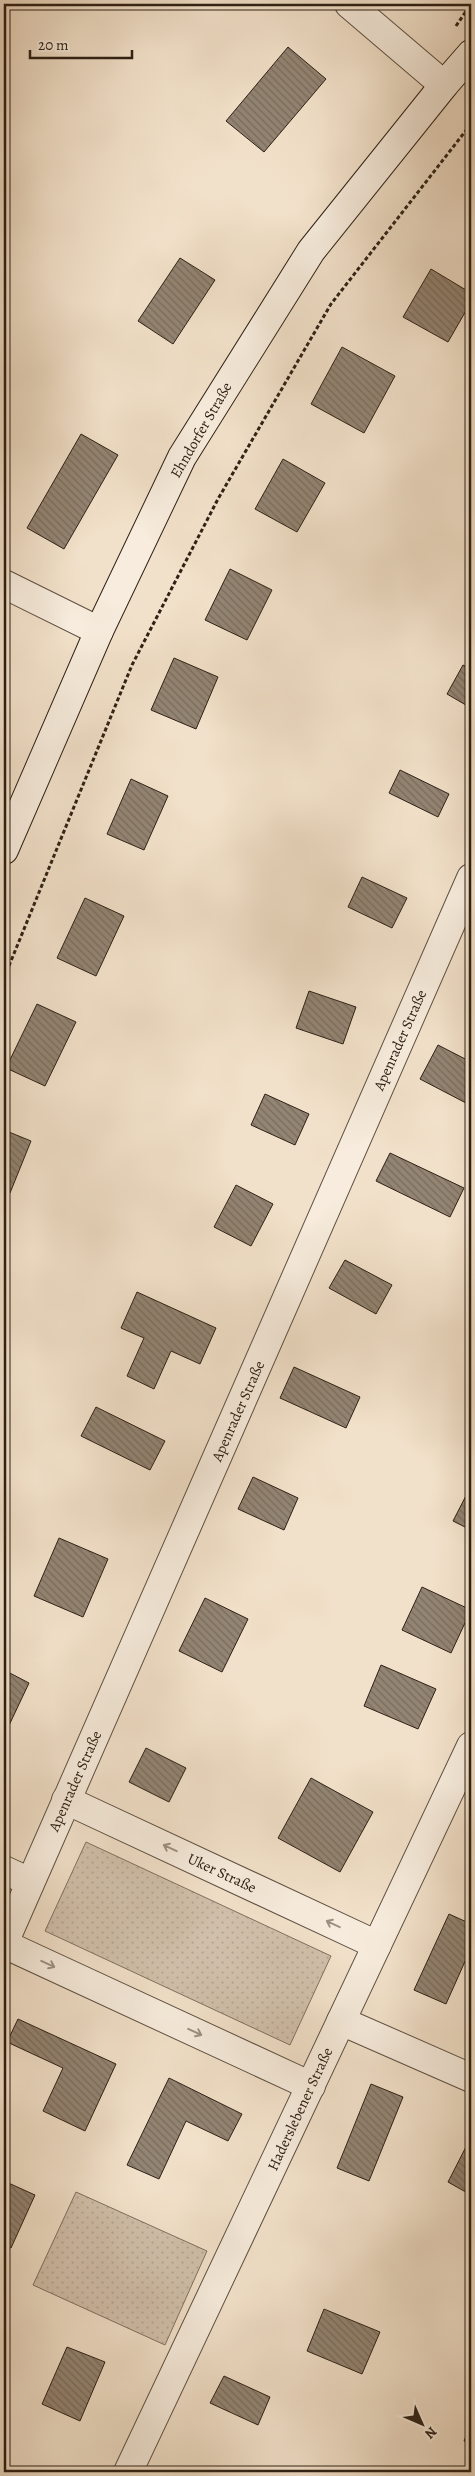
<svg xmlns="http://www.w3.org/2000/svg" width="475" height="2476" font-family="Alegreya,serif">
	<defs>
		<pattern id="grass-dots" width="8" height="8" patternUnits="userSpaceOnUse" patternTransform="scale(1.25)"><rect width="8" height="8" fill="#d1c0ab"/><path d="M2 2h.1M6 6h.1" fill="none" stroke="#b4a592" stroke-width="1.8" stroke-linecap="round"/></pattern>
		<pattern id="building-back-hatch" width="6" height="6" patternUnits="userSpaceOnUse" patternTransform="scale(1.25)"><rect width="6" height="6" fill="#938473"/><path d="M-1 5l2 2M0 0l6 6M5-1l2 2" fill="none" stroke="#786c5d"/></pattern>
	</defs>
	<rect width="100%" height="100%" fill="#f2e1ca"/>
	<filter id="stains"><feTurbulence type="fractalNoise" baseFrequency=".004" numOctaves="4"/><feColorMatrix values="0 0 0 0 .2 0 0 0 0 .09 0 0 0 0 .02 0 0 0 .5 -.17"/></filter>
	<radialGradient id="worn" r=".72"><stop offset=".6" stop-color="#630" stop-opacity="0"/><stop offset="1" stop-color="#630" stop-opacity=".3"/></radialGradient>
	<!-- grass -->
	<g fill="url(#grass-dots)" stroke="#7f7060">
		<path d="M86,1842L331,1956L290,2045L45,1931Z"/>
		<path d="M76,2192L207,2251L165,2345L33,2285Z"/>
	</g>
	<!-- building -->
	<g fill="url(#building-back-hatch)" stroke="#2d2015">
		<path d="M288,47L326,79L264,152L226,121Z"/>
		<path d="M180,258L215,280L173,344L138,321Z"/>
		<path d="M431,269L471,293V302L448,342L403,317Z"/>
		<path d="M342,347L395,376L364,433L311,404Z"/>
		<path d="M81,434L118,455L64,549L27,528Z"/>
		<path d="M283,459L325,483L297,532L255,509Z"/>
		<path d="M230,569L272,590L247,640L205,620Z"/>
		<path d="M174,658L218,677L196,729L151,710Z"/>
		<path d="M463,665L471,669V708L447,694Z"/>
		<path d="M400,770L449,794L438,817L389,793Z"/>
		<path d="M131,779L168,796L144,850L107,834Z"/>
		<path d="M362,877L407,898L392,928L348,907Z"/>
		<path d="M85,898L124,916L96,976L57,958Z"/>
		<path d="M471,957V971L466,968Z"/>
		<path d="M309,991L356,1007L343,1044L296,1028Z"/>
		<path d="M37,1004L76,1022L45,1086L6,1068Z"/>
		<path d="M438,1045L471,1062V1093L466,1103L420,1079Z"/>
		<path d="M265,1094L309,1114L295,1145L251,1125Z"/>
		<path d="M4,1130L31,1141L10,1193L4,1191Z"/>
		<path d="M390,1153L464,1188L450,1217L376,1181Z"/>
		<path d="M236,1185L273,1204L251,1246L214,1227Z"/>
		<path d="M345,1260L392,1285L376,1314L329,1288Z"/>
		<path d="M137,1292L216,1328L200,1364L171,1351L154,1389L127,1376L144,1338L121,1328Z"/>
		<path d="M294,1367L360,1397L346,1428L280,1398Z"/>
		<path d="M96,1407L165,1441L150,1470L81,1436Z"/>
		<path d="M253,1477L298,1498L284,1530L238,1509Z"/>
		<path d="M471,1486V1530L453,1521Z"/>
		<path d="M59,1538L108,1559L83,1617L34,1596Z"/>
		<path d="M422,1587L471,1610L451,1653L402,1630Z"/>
		<path d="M205,1598L248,1619L222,1672L179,1651Z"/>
		<path d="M381,1665L436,1689L418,1729L364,1706Z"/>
		<path d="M4,1670L29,1683L4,1736Z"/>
		<path d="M146,1748L186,1768L169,1802L129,1782Z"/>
		<path d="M311,1778L373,1812L340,1872L278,1838Z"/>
		<path d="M449,1914L471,1924V1948L446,2004L414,1990Z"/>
		<path d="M18,2019L116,2064L85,2131L43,2111L63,2068L7,2042Z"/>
		<path d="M169,2078L242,2114L228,2141L186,2121L159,2179L127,2165Z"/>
		<path d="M371,2084L403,2097L369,2181L337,2168Z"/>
		<path d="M471,2137V2195L448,2182Z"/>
		<path d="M4,2181L35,2195L11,2248L4,2245Z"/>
		<path d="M324,2309L380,2332L362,2374L307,2351Z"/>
		<path d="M67,2347L105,2362L80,2421L42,2404Z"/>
		<path d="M224,2376L270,2397L258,2425L210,2403Z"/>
		<path d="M471,2424V2444L464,2441Z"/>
	</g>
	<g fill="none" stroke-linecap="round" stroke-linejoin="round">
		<!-- street casing -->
		<g stroke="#5e5042" stroke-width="30">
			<g id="street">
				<path d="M349,4L444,85"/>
				<path d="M4,584L99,631"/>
				<path d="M66,1800L377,1945"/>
				<path d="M4,1870L30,1882"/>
				<path d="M4,1943L471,878"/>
				<path d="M4,1944L311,2086"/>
				<path d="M341,2021L471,2078"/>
				<path d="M128,2472L471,1746"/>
			</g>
		</g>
		<!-- secondary casing -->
		<g stroke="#2d2015" stroke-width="30">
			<path id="secondary" d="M4,850L99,631L182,457L311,251L444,85L471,54"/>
		</g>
		<!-- path -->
		<g stroke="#2d2015" stroke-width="3" stroke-dasharray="4 2.5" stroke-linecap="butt">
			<path d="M456,26L471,4"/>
			<path d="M4,978L132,665L218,499L331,304L471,124"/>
		</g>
		<!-- street -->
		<use href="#street" stroke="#f7ecdd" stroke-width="28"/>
		<!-- secondary -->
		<use href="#secondary" stroke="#f7ecdd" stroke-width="28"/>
	</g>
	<!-- one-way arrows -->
	<defs><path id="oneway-shaft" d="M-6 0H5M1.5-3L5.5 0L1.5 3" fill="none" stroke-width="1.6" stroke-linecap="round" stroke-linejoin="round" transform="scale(1.25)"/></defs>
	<g stroke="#9c9083">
		<use href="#oneway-shaft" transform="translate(170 1848) rotate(-155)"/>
		<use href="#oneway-shaft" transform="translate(333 1924) rotate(-155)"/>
		<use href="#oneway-shaft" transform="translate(48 1964) rotate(25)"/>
		<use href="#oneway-shaft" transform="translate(195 2032) rotate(25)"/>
	</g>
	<g text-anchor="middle" stroke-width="5" stroke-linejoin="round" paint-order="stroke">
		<!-- street labels -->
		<g font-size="15" fill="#2d2015" stroke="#f7ecdd">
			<text transform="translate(201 430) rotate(-60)" y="5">Ehndorfer Straße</text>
			<text transform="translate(400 1040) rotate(-66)" y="5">Apenrader Straße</text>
			<text transform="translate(238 1411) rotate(-66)" y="5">Apenrader Straße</text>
			<text transform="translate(75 1781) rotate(-66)" y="5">Apenrader Straße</text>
			<text transform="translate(222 1873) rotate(25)" y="5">Uker Straße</text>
			<text transform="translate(300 2109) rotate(-65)" y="5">Haderslebener Straße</text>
		</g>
	</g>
	<!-- margin -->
	<rect width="475" height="2476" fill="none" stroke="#f2e1ca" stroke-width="20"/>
	<rect x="5" y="5" width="465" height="2466" fill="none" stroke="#2d2015" stroke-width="2.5"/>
	<rect x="10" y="10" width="455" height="2456" fill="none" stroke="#2d2015"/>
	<!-- north arrow -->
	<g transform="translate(422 2424) rotate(135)" stroke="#f7ecdd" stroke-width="4" paint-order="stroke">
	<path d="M0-4L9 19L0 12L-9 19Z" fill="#2d2015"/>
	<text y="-8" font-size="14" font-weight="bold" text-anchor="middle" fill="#2d2015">N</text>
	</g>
	<!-- scale -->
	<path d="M30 50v8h102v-8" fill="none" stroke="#2d2015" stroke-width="2.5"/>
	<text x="38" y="50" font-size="15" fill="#2d2015" stroke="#f7ecdd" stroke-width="4" paint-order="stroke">20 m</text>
	<rect width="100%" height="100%" filter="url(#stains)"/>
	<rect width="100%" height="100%" fill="url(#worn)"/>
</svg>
